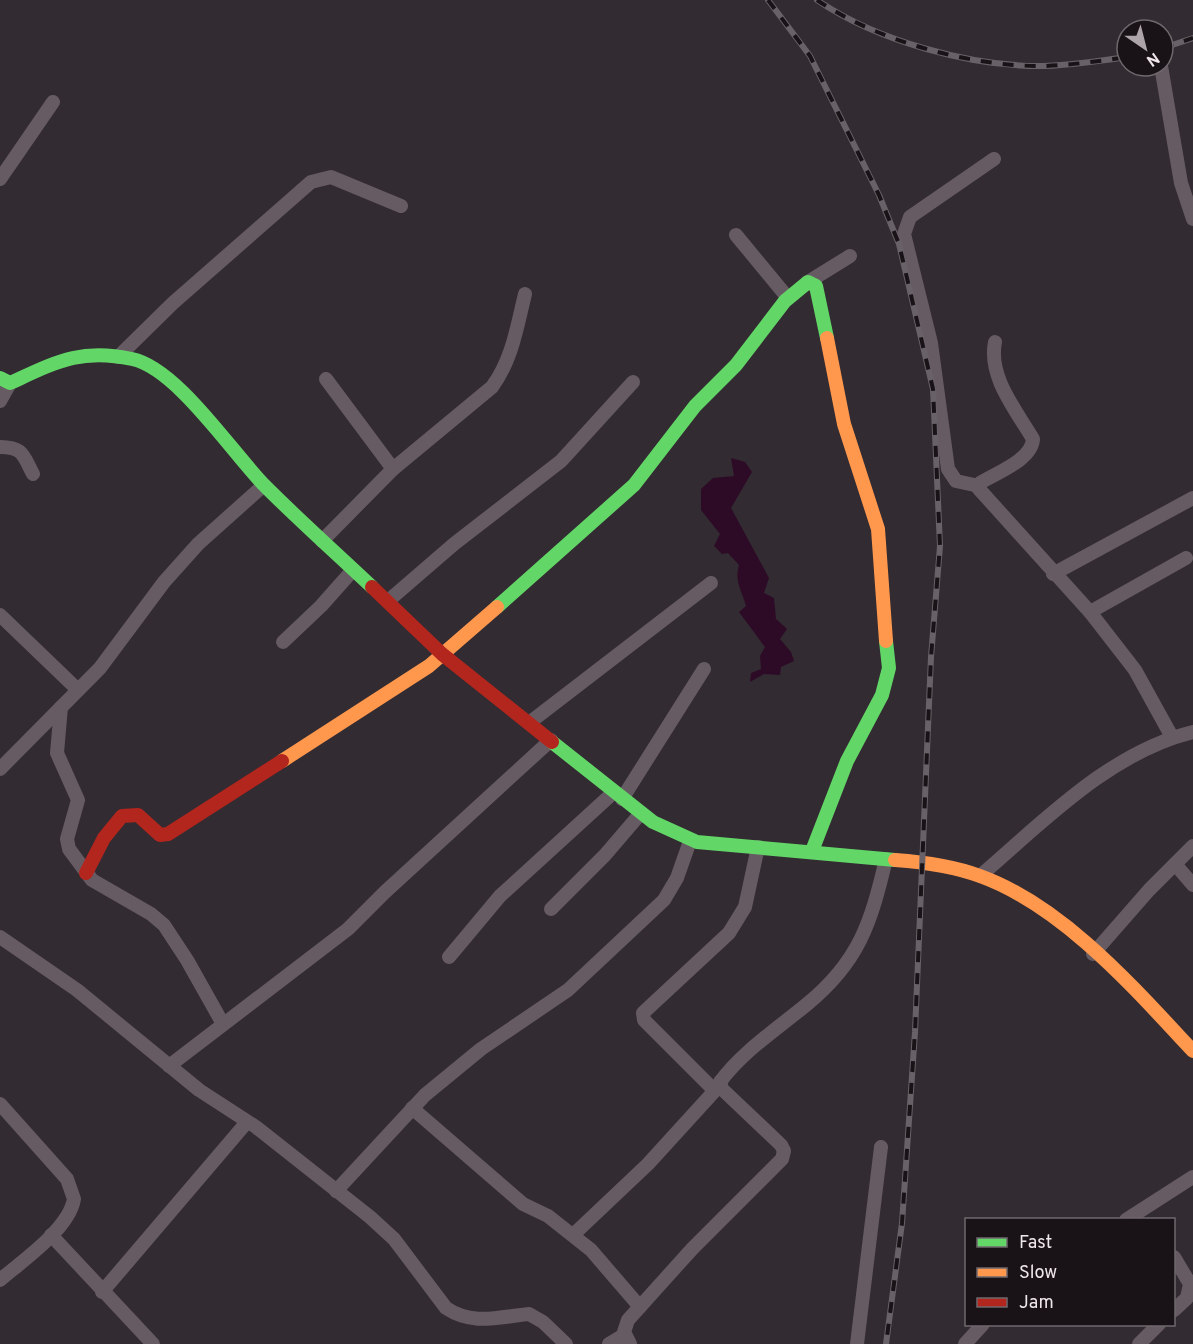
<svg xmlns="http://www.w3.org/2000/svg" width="1193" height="1344" font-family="Overpass,sans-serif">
	<rect width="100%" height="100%" fill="#322b31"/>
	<!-- water -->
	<path fill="#2d0b27" d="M731,458L745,462L752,472L731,508L769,578L764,593L774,598L776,619L787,629L780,639L791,652L794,661L781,667L780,675L764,674L750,682L751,673L761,669L760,656L765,647L739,612L746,606C742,591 734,581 739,565L728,553L722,554L714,546L720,534L701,510V489L713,478L734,476Z"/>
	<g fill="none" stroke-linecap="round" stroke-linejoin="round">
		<!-- street -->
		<g stroke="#665b63" stroke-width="14">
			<path d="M1161,66L1181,183L1193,219"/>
			<path d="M0,179L53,102"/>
			<path d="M736,235L788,298"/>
			<path d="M808,282L850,256"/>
			<path d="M995,342C988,377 1016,410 1033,439C1032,460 996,473 980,483L979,489L1090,612L1135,670L1172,737"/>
			<path d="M118,357L173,303L311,182L331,177L401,206"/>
			<path d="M326,379L393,469"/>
			<path d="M0,401L10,383"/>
			<path d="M0,447C23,447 23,455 33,474"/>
			<path d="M979,486L956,481L948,469L931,343L904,234L910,217L994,159"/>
			<path d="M322,541L393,469L492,387C512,360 517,327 525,294"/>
			<path d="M1053,574L1193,498"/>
			<path d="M388,601L454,544L561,461L633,382"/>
			<path d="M1090,612L1186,558"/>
			<path d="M0,615L78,690"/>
			<path d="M283,642L321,606L353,570"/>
			<path d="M61,707L57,753L78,800L67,839L69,849L92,880L151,914L164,925L187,960L223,1024"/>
			<path d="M529,723L711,583"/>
			<path d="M0,769L100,668L164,582L198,544L264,485"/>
			<path d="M622,799L704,669"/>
			<path d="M1175,864L1193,885"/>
			<path d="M980,876C1043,822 1110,752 1193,732"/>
			<path d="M551,909L605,855L641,813"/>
			<path d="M0,937L77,990L199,1090L256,1127L370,1217L394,1239L446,1308C473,1326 498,1317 529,1314L543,1322L566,1344"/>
			<path d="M1093,954L1149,890L1193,846"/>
			<path d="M449,957L500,896L614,792"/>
			<path d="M169,1066L348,929L385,892L551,740"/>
			<path d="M714,1090L644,1020L643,1013L729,933L745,907L758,847"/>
			<path d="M0,1104L67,1179L74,1199C69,1229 22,1261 0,1280"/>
			<path d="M412,1108L523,1204L548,1216L591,1250L640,1307"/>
			<path d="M336,1191L425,1095L481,1049L568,990L664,900L677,878L690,841"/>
			<path d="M1126,1220L1193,1177"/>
			<path d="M51,1235L153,1344"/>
			<path d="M573,1235L648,1164L720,1085"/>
			<path d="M1174,1257L1190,1284L1187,1298L1174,1310"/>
			<path d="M102,1292L247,1122"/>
			<path d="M609,1344L624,1335"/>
			<path d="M630,1344L624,1332L628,1320L692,1249L782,1159L784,1151L781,1145L722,1089L720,1082C743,1051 777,1029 806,1005C859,962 871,923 886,859"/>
			<path d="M857,1344L881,1147"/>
			<path d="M965,1344L983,1324"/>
			<path d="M1139,1344L1159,1324"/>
		</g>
		<!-- fast -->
		<g stroke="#63d668" stroke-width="14">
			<path d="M0,378L10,383C56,362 80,348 132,359C177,368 233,454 266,487C300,521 337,554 372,587"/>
			<path d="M497,607L634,485L695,406L736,365L785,301L808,282L816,286L827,338"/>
			<path d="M552,742L653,822L697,842L895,860"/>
			<path d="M812,851L847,761L882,695L889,668L886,641"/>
		</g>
		<!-- slow -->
		<g stroke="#ff974d" stroke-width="14">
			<path d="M827,338L844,424L878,529L886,641"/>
			<path d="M282,761L429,666L497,607"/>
			<path d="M895,860C923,862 953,866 980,876C1063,906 1134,988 1193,1051"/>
		</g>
		<!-- jam -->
		<g stroke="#b3261e" stroke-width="14">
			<path d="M372,587L442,654L552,742"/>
			<path d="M86,873L104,838L122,816L138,815L160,835L168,834L282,761"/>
		</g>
		<!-- rail casing -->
		<g stroke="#696168" stroke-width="6">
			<g id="rail">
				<path d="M768,0L810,56L879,195L899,244L933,389L940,546L931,657L915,1032L902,1223L886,1344"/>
				<path d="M817,0C877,41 971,67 1045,66C1072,65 1100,61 1127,57"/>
				<path d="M1163,48L1193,38"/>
			</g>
		</g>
		<!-- rail -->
		<use href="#rail" stroke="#191317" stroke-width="4" stroke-dasharray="11" stroke-linecap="butt"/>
	</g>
	<!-- legend -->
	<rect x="965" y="1218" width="210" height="108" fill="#191317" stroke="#6f686d" stroke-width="1.5"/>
	<rect x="977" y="1238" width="30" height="9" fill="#63d668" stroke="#6f686d" stroke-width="1.5"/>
	<text x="1019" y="1248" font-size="18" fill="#f0e7ed">Fast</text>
	<rect x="977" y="1268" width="30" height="9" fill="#ff974d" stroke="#6f686d" stroke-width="1.5"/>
	<text x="1019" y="1278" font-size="18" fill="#f0e7ed">Slow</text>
	<rect x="977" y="1298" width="30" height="9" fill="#b3261e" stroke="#6f686d" stroke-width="1.5"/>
	<text x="1019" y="1308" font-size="18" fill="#f0e7ed">Jam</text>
	<!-- north arrow -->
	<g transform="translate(1145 48) rotate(145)"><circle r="28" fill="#191317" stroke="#6f686d" stroke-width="1.5"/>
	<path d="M0-4.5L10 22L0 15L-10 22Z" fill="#aea5ab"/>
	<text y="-9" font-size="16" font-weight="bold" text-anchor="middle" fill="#f0e7ed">N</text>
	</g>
</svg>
